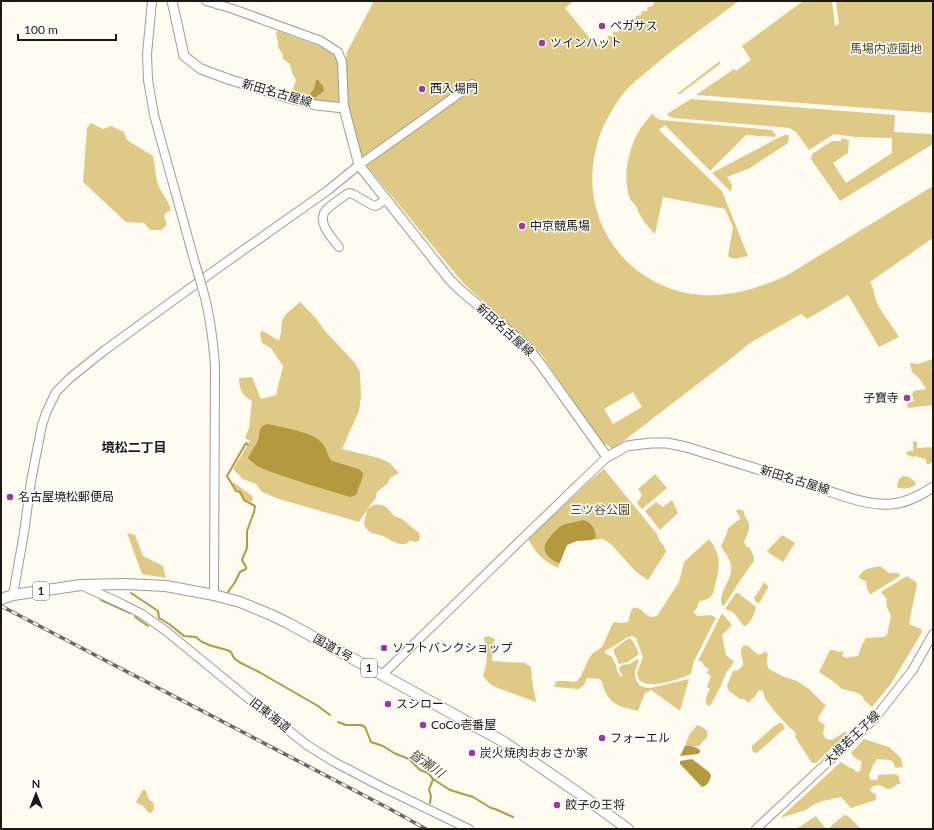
<svg xmlns="http://www.w3.org/2000/svg" width="934" height="830" font-family="Lato,'Noto Sans JP',sans-serif">
	<rect width="100%" height="100%" fill="#fffbf0"/>
	<!-- green -->
	<g fill="#dec986" fill-rule="evenodd">
		<path d="M374,1H574L565,8L597,47L598,44H602V40H607L608,36H613V32H618L619,28H624V24L629,23L630,20L635,19L636,16L641,15L642,11H647L648,7L653,6L654,2H658L659,1H739C711,22 682,42 655,65C643,75 629,85 620,98C615,105 610,113 606,121C601,130 598,140 596,149C578,221 628,289 701,295C731,297 759,288 786,276L933,186V238L870,282C875,289 874,298 878,305C884,317 893,326 899,337L879,347L848,295L807,319L801,314L750,343L733,357L613,449L602,442L541,354L463,283L368,167L359,151L347,104L346,56L347,52ZM633,392L642,407L613,424L604,409Z"/>
		<path d="M803,1H832L835,26L839,24L836,1H933V113L696,95L734,69L736,71L751,60L742,46Z"/>
		<path d="M278,31L322,47L331,52L335,57L338,61L341,103L338,105L297,98V92L293,90L296,80L292,73L290,64L283,59V55L278,47C279,40 276,38 276,32Z"/>
		<path d="M720,61V64L680,94H677L665,103Z"/>
		<path d="M691,99L895,115L894,132L931,134L933,136V144L840,201L811,159L812,154L832,141H841V138L849,140L848,153L833,163L846,183L892,153V138L855,137L834,134L809,150L796,132L790,128L674,118L668,116L667,114Z"/>
		<path d="M654,112L653,115L656,118L661,120L772,130L776,135L775,137L746,135L710,171L712,173L780,137L785,135H789L788,143L750,168L727,177L732,185L731,192L665,125L659,130L722,191L748,256C741,257 734,261 728,256L733,227L725,209L663,197L655,234C647,226 640,217 636,206C634,203 632,202 630,199C622,177 628,149 640,129C644,123 649,118 654,112Z"/>
		<path d="M91,123L103,129L111,126L124,132L127,140L153,156C155,164 155,173 157,181C160,192 168,199 171,210L166,213L164,216L167,224L162,230H150L144,223L126,222L83,182L87,128Z"/>
		<path d="M300,302L315,317L325,331L355,363L360,372L361,396L359,411L342,449L379,458L390,463L399,473L390,478L388,483L377,492L376,498L367,509C379,500 387,506 394,516L402,519L419,533L420,537L419,541L416,542L410,541L405,544H400L394,542L381,535L371,533L365,527L364,523L367,510L359,522L279,499L262,492L256,484L243,479L233,469L250,441L245,438L249,428L252,401C241,394 240,391 239,378L252,377L261,399L276,395L283,366L271,348L262,343L260,334L261,331H263L279,341L281,332L282,321L286,314Z"/>
		<path d="M933,359V368L931,370L933,372V405L908,408L907,405L908,403L914,401L912,394L914,391L926,389L919,378L912,372L910,363L918,364Z"/>
		<path d="M914,441L917,442V448H919L933,447V461L930,464H927L926,462V460L925,459L915,456L912,457L906,454L908,451H913V442Z"/>
		<path d="M604,469L657,534C658,541 665,545 666,552L648,580L635,571L611,544L603,539L577,541L567,545L558,568C542,560 537,554 528,539L590,481Z"/>
		<path d="M655,474L667,488L642,509L637,503L642,495L638,489Z"/>
		<path d="M903,476L909,477L915,482L916,484L914,486C909,488 903,490 897,487C897,483 899,478 903,476Z"/>
		<path d="M233,482L252,496L253,497L252,502L244,499L241,492L236,489L232,484Z"/>
		<path d="M672,500L678,513L660,530L645,511L656,502L663,507Z"/>
		<path d="M738,509L744,511C744,516 746,517 748,521C751,528 747,535 744,542L746,546L750,548L754,557V561L739,582L724,606L722,605C717,593 733,580 731,566C730,558 725,553 721,546L727,533L728,528L740,519V517L736,511Z"/>
		<path d="M127,533L135,535L143,556L163,566L166,578L142,574Z"/>
		<path d="M782,535L795,543L783,562L769,553L767,551Z"/>
		<path d="M709,539C722,555 720,567 715,586C714,590 713,595 710,597C707,600 703,600 699,602L697,608L693,613L698,616L711,615L716,618L694,661L691,674C683,678 663,684 654,684C648,685 643,683 639,680L637,673L643,657L636,638L632,636L628,637L609,649L606,650L605,653L612,657L616,665L617,671L621,677L623,675L620,672L619,668L622,665L630,664L637,659L639,660C638,664 635,669 635,673C635,684 641,688 651,688L689,679L680,711L651,690L648,692L645,693L638,711C624,707 613,707 606,693C603,688 604,684 600,679L587,678L584,685L579,689L555,687L554,686L556,682L557,681H568L573,682L577,681L581,676L589,658L593,653L602,647L613,623L615,622L622,623L628,622L631,611L633,608C642,606 643,615 651,617C651,617 657,616 657,616L679,582L684,562Z"/>
		<path d="M880,566L889,573H899L900,576L871,594H870L867,589L866,581L860,579L859,576C864,568 871,568 880,566Z"/>
		<path d="M907,576L916,582L917,584L909,624L921,629L922,632L892,682L872,707L864,700L863,697L861,695L855,692L842,689L834,682L819,672L830,650H834L838,652L844,651L842,656L846,658L858,656L862,645L866,638L883,637L887,635L891,616C889,611 885,606 887,599L881,592Z"/>
		<path d="M764,582L768,586V588L760,602L758,603L755,601L754,597C758,594 761,587 764,582Z"/>
		<path d="M736,593H738L756,607C754,615 752,620 746,626H744L733,612L725,609Z"/>
		<path d="M722,613L732,625L722,635L726,655L734,662L726,673L721,686L710,706L707,705C704,700 707,694 710,689L707,687L711,676L707,673L709,669L704,666C703,662 702,661 698,661Z"/>
		<path d="M489,636L495,639L493,645L492,661L525,663L531,667L532,679L536,702L495,687L490,684L483,676L487,660L484,637Z"/>
		<path d="M630,638L634,643L639,654L628,662L619,664L613,650L626,640Z"/>
		<path d="M746,645C752,648 754,653 760,655L766,651L768,655C766,660 767,665 769,669L784,677L797,681L809,689L824,704L826,705L818,718L819,721L825,725L823,733L825,738C833,743 837,736 844,732L848,733L816,763H812L795,737L796,734L795,732L789,727L776,713L774,710L765,699L763,691L760,690C757,692 757,693 756,695C754,698 751,699 749,703L744,699H740L729,691L727,686L733,671L738,670L743,665C744,657 738,654 743,646Z"/>
		<path d="M781,722L785,728L757,753L753,752L752,749V746L773,727Z"/>
		<path d="M697,725C703,727 710,730 707,738L704,740L699,746C694,748 690,745 685,746L689,735Z"/>
		<path d="M864,739L889,747L901,758L903,767L896,768L894,766V763L890,760L877,759L873,765L869,776L871,780H876L878,778V775L895,774L899,776V781L901,783L900,784H898C895,786 892,789 888,789C886,789 884,787 882,786C877,784 872,786 870,790L873,793L876,794V800L851,808L841,797L822,801L813,805L806,810L780,818L841,762L850,768L854,769L856,772L860,771L862,762L854,757L851,753Z"/>
		<path d="M143,790H145C149,795 146,799 153,802L154,809L151,813L148,812L142,805L138,804L136,802Z"/>
		<path d="M844,815L848,816L861,829H829L832,825Z"/>
		<path d="M816,816L826,829H796Z"/>
	</g>
	<!-- water -->
	<g fill="#b49940">
		<path d="M316,80H318L323,86L324,91L316,97H311L310,94L314,89Z"/>
		<path d="M267,424L272,425C285,428 312,432 321,442C327,448 327,456 332,461L359,469L363,473V476L356,495L350,497L307,484L271,472L257,466L248,458C251,452 256,446 258,440C261,433 257,427 267,424Z"/>
		<path d="M583,520C591,522 595,528 596,537L592,540L577,541L567,545L560,562L558,563C546,557 539,549 550,537C553,533 557,529 561,526C567,523 576,522 583,520Z"/>
		<path d="M685,746C689,745 696,747 700,750V752L698,754L680,756Z"/>
		<path d="M692,759L709,772L711,775C710,781 708,785 702,787L680,764V761Z"/>
	</g>
	<g fill="none" stroke-linecap="round" stroke-linejoin="round">
		<!-- stream -->
		<g stroke="#b49940" stroke-width="2">
			<path d="M228,592L235,582L240,572L246,569V567L242,560L247,548V531L254,512L255,506L244,500L240,492L236,491L227,476L246,443L248,445"/>
			<path d="M131,593L158,611L159,618L169,624L184,636L196,637L202,642L212,646L227,650L231,652L234,658L239,662L259,672L318,706L330,715"/>
			<path d="M101,600L130,613"/>
			<path d="M135,617L148,626"/>
			<path d="M338,722L346,725H361L365,727L371,742L383,746L394,753L409,759L420,770L428,773L433,779L450,790L473,797L491,808L495,809L513,817"/>
			<path d="M430,803L431,796L429,790L433,779"/>
		</g>
		<!-- tertiary casing -->
		<g stroke="#9f9c92" stroke-width="10">
			<g id="tertiary">
				<path d="M152,1L147,54L148,80L154,115L195,263"/>
				<path d="M206,1L233,9L321,41L338,52L342,62L344,108"/>
				<path d="M339,247C332,238 316,222 326,210C332,204 340,199 347,194L350,193L353,194L372,205L376,206L386,199"/>
				<path d="M202,287C210,313 213,339 215,366L214,595"/>
				<path d="M83,586L122,604L142,614L166,631L249,699L307,745L334,762L382,787L469,829"/>
				<path d="M13,595L24,533L31,481L42,425L46,413L56,392L70,378L105,350L218,268L327,191L359,165L421,121L472,84"/>
				<path d="M382,675L525,536L607,457"/>
				<path d="M756,829L875,718L912,671L933,634"/>
			</g>
		</g>
		<!-- secondary casing -->
		<g stroke="#9f9c92" stroke-width="11">
			<path id="secondary" d="M172,1L181,42L184,56L201,69L228,79L289,98L316,105L344,108L359,165L450,280L458,288L526,346L542,366L607,457L627,446L634,445L651,443H667L686,447C728,460 770,473 811,485C836,493 865,506 891,504C906,503 921,495 933,487"/>
		</g>
		<!-- trunk casing -->
		<g stroke="#9f9c92" stroke-width="12">
			<path id="trunk" d="M1,599L13,595L81,585L125,584L166,586L214,595L240,602L269,614L288,623L504,742L577,792L628,829"/>
		</g>
		<!-- tertiary -->
		<use href="#tertiary" stroke="#fff" stroke-width="8"/>
		<!-- secondary -->
		<use href="#secondary" stroke="#fff" stroke-width="9"/>
		<!-- trunk -->
		<use href="#trunk" stroke="#fff" stroke-width="10"/>
		<!-- rail casing -->
		<g stroke="#696761" stroke-width="3.5">
			<path id="rail" d="M1,606L390,809L426,829"/>
		</g>
		<!-- rail -->
		<use href="#rail" stroke="#fff" stroke-width="2" stroke-dasharray="6" stroke-linecap="butt"/>
		<!-- tertiary-bridge casing -->
		<g stroke="#9f9c92" stroke-width="10" stroke-linecap="butt">
			<path id="tertiary-bridge" d="M195,263L202,287"/>
		</g>
		<!-- tertiary-bridge -->
		<use href="#tertiary-bridge" stroke="#fff" stroke-width="8"/>
	</g>
	<!-- markers -->
	<g fill="#9e399e" stroke="#fff" stroke-width="1.5">
		<circle cx="602" cy="26" r="4"/>
		<circle cx="542" cy="43" r="4"/>
		<circle cx="422" cy="89" r="4"/>
		<circle cx="522" cy="226" r="4"/>
		<circle cx="907" cy="398" r="4"/>
		<circle cx="10" cy="497" r="4"/>
		<circle cx="384" cy="648" r="4"/>
		<circle cx="388" cy="704" r="4"/>
		<circle cx="423" cy="725" r="4"/>
		<circle cx="602" cy="738" r="4"/>
		<circle cx="472" cy="753" r="4"/>
		<circle cx="557" cy="805" r="4"/>
	</g>
	<g text-anchor="middle" stroke-width="3" stroke-linejoin="round" paint-order="stroke">
		<!-- shield labels -->
		<g fill="#fff" stroke="#5f5e5b" stroke-width="1">
			<rect x="33" y="582" width="16" height="18" rx="3"/>
			<rect x="361" y="659" width="16" height="18" rx="3"/>
		</g>
		<g font-size="11" font-weight="bold" fill="#1a1915">
			<text x="41" y="595">1</text>
			<text x="369" y="672">1</text>
		</g>
		<!-- poi labels -->
		<g font-size="12" fill="#1a1915" stroke="#fff" text-anchor="start">
			<text x="610" y="30">ペガサス</text>
			<text x="550" y="47">ツインハット</text>
			<text x="430" y="93">西入場門</text>
			<text x="530" y="230">中京競馬場</text>
			<text x="899" y="402" text-anchor="end">子寶寺</text>
			<text x="18" y="501">名古屋境松郵便局</text>
			<text x="392" y="652">ソフトバンクショップ</text>
			<text x="396" y="708">スシロー</text>
			<text x="431" y="729">CoCo壱番屋</text>
			<text x="610" y="742">フォーエル</text>
			<text x="480" y="757">炭火焼肉おおさか家</text>
			<text x="565" y="809">餃子の王将</text>
		</g>
		<!-- park labels -->
		<g font-size="12" fill="#514620" stroke="#fff">
			<text x="886" y="53">馬場内遊園地</text>
			<text x="600" y="514">三ツ谷公園</text>
		</g>
		<!-- street labels -->
		<g font-size="12" fill="#1a1915" stroke="#fff">
			<text transform="translate(277 93) rotate(16)" y="4">新田名古屋線</text>
			<text transform="translate(505 330) rotate(42)" y="4">新田名古屋線</text>
			<text transform="translate(795 480) rotate(17)" y="4">新田名古屋線</text>
			<text transform="translate(333 648) rotate(29)" y="4">国道1号</text>
			<text transform="translate(270 715) rotate(38)" y="4">旧東海道</text>
			<text transform="translate(852 738) rotate(-44)" y="4">大根若王子線</text>
		</g>
		<!-- neighbourhood labels -->
		<g font-size="13" font-weight="bold" fill="#1a1915" stroke="#fff">
			<text x="134" y="452">境松二丁目</text>
		</g>
		<!-- water labels -->
		<g font-size="13" font-style="italic" fill="#4d411b" stroke="#fff">
			<text transform="translate(427 763) rotate(35)" y="5">皆瀬川</text>
		</g>
	</g>
	<!-- border -->
	<rect width="934" height="830" fill="none" stroke="#1a1915" stroke-width="4"/>
	<!-- north arrow -->
	<g transform="translate(36 794)" stroke="#ffffff" stroke-width="3" paint-order="stroke">
	<path d="M0-3L7 15L0 10L-7 15Z" fill="#1a1915"/>
	<text y="-6" font-size="11" font-weight="bold" text-anchor="middle" fill="#1a1915">N</text>
	</g>
	<!-- scale -->
	<path d="M18 34v6h98v-6" fill="none" stroke="#1a1915" stroke-width="2"/>
	<text x="24" y="34" font-size="12" fill="#1a1915" stroke="#ffffff" stroke-width="3" paint-order="stroke">100 m</text>
</svg>
